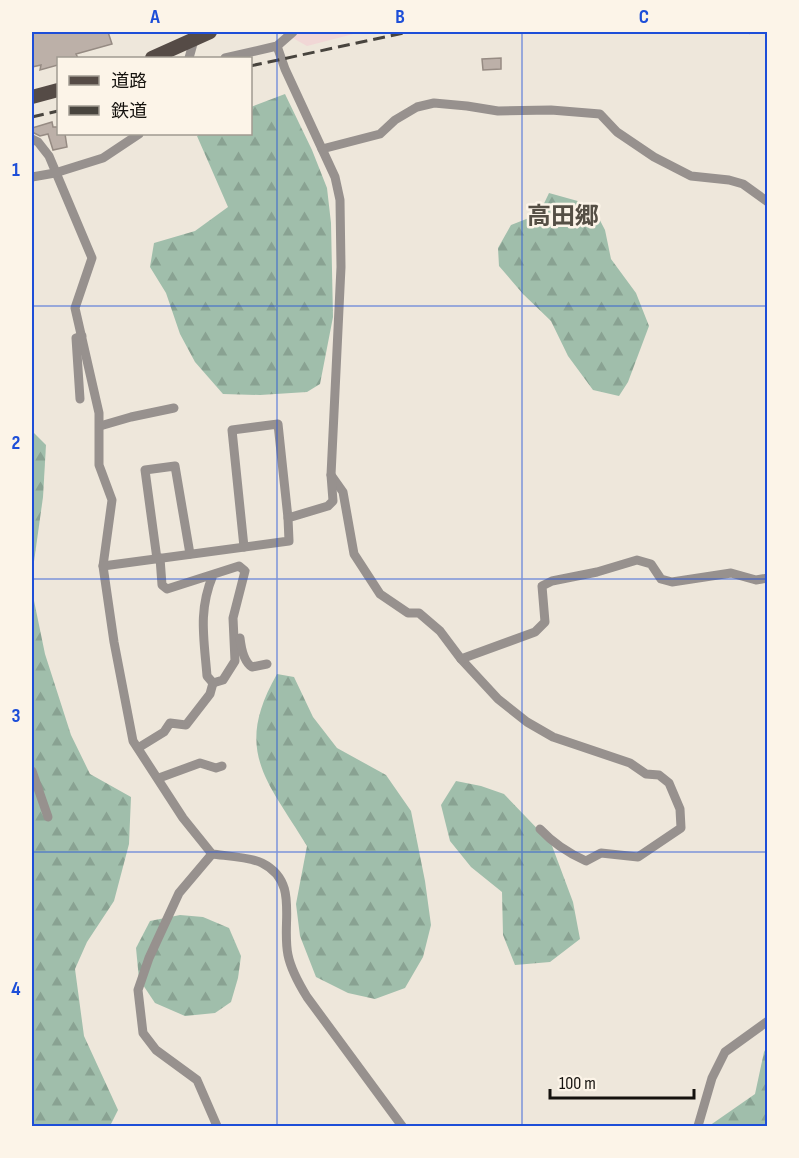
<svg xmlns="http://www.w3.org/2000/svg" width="799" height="1158" font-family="'Sofia Sans Condensed','Noto Sans JP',sans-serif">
	<defs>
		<pattern id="forest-firs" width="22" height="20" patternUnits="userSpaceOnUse" patternTransform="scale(1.5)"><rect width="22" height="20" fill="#a0beab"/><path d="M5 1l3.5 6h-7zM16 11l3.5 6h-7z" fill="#89a292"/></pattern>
	</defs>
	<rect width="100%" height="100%" fill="#eee7db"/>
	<!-- commercial -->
	<path fill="#f1d7d6" d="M282,32H361L307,46Z"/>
	<!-- forest -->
	<g fill="url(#forest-firs)">
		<path d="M285,94L312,150L327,188L331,223L333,317L320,384L307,392L260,395L223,394L195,362L180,334L166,293L150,267L154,243L195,231L228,207L197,136L200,134H250L251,107Z"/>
		<path d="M549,193L592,205L605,230L611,259L636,293L649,326L628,382L619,396L593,390L568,356L551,321L523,294L499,266L498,248L511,225L539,214Z"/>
		<path d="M32,431L46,445L43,497L32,576Z"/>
		<path d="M32,591L45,654L71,735L90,774L131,797L129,844L114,901L87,942L75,969L84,1036L118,1110L110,1126H32Z"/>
		<path d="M277,674L294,677L313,717L337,748L386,775L411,811L425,881L431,925L423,957L405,988L375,999L348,993L316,977L300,936L296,904L307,846C267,780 233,751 277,674Z"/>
		<path d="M456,781L481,786L504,794L551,843L573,902L580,939L550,962L515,965L503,935L502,892L471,867L450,841L441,805Z"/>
		<path d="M180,915L203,917L229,928L241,956L238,978L231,1002L215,1013L185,1016L155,1003L139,979L136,948L150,921Z"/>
		<path d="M767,1046V1126H709L755,1094L764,1052Z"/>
	</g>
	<!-- building -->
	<g fill="#bcb0a8" stroke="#968b83" stroke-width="1.5">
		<path d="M32,32H108L112,44L76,54L78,58H58V65L40,70L41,65L32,67Z"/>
		<path d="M501,58V69L483,70L482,59Z"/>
		<path d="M52,122L53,127H58V134H65L67,147L53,150L48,134L40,136L32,132V128Z"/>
	</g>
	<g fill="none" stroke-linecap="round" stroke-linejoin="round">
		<!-- path -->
		<path stroke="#7f7a72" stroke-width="1.5" stroke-dasharray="3 4.5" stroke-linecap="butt" d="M749,32L750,34"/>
		<!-- street -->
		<g stroke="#97918e" stroke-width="9">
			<path d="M189,58L194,40"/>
			<path d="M225,58L277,46L293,32"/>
			<path d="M32,139L38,142L49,156L92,258L75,308L99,413V465L112,500L103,566L114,642L133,741L183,818L212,854C226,856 250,857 262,863C300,882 281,922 288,955C291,970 299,984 307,997L402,1126"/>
			<path d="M322,149L380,134L395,120L417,107L434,103L467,106L498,111L551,110L600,114L617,132L654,157L691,176L729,180L743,184L768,202"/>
			<path d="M32,177L55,173L103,158L139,134"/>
			<path d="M80,399L76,338L82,336"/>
			<path d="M100,426L131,417L174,408"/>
			<path d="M331,475L343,492L354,554L380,594L408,613H419L440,631L461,659L498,699L527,722L553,737L630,763L646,774L659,775L669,783L680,809L681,828L638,857L601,853L586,861C568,853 553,843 540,829"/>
			<path d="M244,547L232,430L278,424L288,518"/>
			<path d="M160,558L162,585L167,589L239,566L245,571L233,618L235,661L223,680L213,683L207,676C204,638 198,611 213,575"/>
			<path d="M157,559L145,470L175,466L190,554"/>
			<path d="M103,566L289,541L288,518L328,506L333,501L331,475L341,267L340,200L335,177L285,69L277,46"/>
			<path d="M240,638C241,647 244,662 252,667L267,664"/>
			<path d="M461,659L535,632L545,622L542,586L552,581L597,572L637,560L651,564L661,579L672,582L731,573L756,580L768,578"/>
			<path d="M138,748L164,732L170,723L186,725L210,694L213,683"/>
			<path d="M32,771L48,817"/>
			<path d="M159,778L200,763L216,768L222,766"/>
			<path d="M212,854L179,893L149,958L138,990L143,1033L156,1050L197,1080L217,1126"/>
			<path d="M698,1126L712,1078L725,1052L768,1021"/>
		</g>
		<!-- primary -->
		<g stroke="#554b46" stroke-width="14">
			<path d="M152,58L210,32"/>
			<path d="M32,97L58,90"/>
		</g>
		<!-- rail -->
		<g stroke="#48443e" stroke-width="3" stroke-dasharray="12 6" stroke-linecap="butt">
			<path d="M250,66L408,32"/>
			<path d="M32,117L58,111"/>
		</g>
	</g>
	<!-- grid -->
	<path fill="none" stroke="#1d4ed8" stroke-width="1.5" stroke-opacity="0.55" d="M277,32V1126M522,32V1126M32,306H768M32,579H768M32,852H768"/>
	<g text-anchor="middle" stroke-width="5" stroke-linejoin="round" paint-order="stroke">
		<!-- quarter labels -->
		<g font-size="24" font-weight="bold" fill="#554f45" stroke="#fcf4e8">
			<text x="563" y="224">高田郷</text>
		</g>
	</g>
	<!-- border -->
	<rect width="799" height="1158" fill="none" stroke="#fcf4e8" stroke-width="66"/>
	<!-- legend -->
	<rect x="57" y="57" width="195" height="78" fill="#fcf4e8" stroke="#a09a91" stroke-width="1.5"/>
	<rect x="69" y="76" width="30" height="9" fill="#554b46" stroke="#a09a91" stroke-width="1.5"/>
	<text x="111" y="87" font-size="18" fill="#15120e">道路</text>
	<rect x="69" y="106" width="30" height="9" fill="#48443e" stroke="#a09a91" stroke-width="1.5"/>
	<text x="111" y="117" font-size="18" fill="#15120e">鉄道</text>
	<!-- scale -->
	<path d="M550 1089v9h144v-9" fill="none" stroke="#15120e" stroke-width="3"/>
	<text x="559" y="1089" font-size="18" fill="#15120e" stroke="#fcf4e8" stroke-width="4.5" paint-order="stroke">100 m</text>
	<rect x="33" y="33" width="733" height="1092" fill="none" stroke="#1d4ed8" stroke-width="2"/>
	<g font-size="20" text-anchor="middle" font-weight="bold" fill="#1d4ed8">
		<text x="155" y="23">A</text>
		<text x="400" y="23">B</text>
		<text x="644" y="23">C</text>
		<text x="16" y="176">1</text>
		<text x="16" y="449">2</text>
		<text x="16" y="722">3</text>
		<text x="16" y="995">4</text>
	</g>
</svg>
